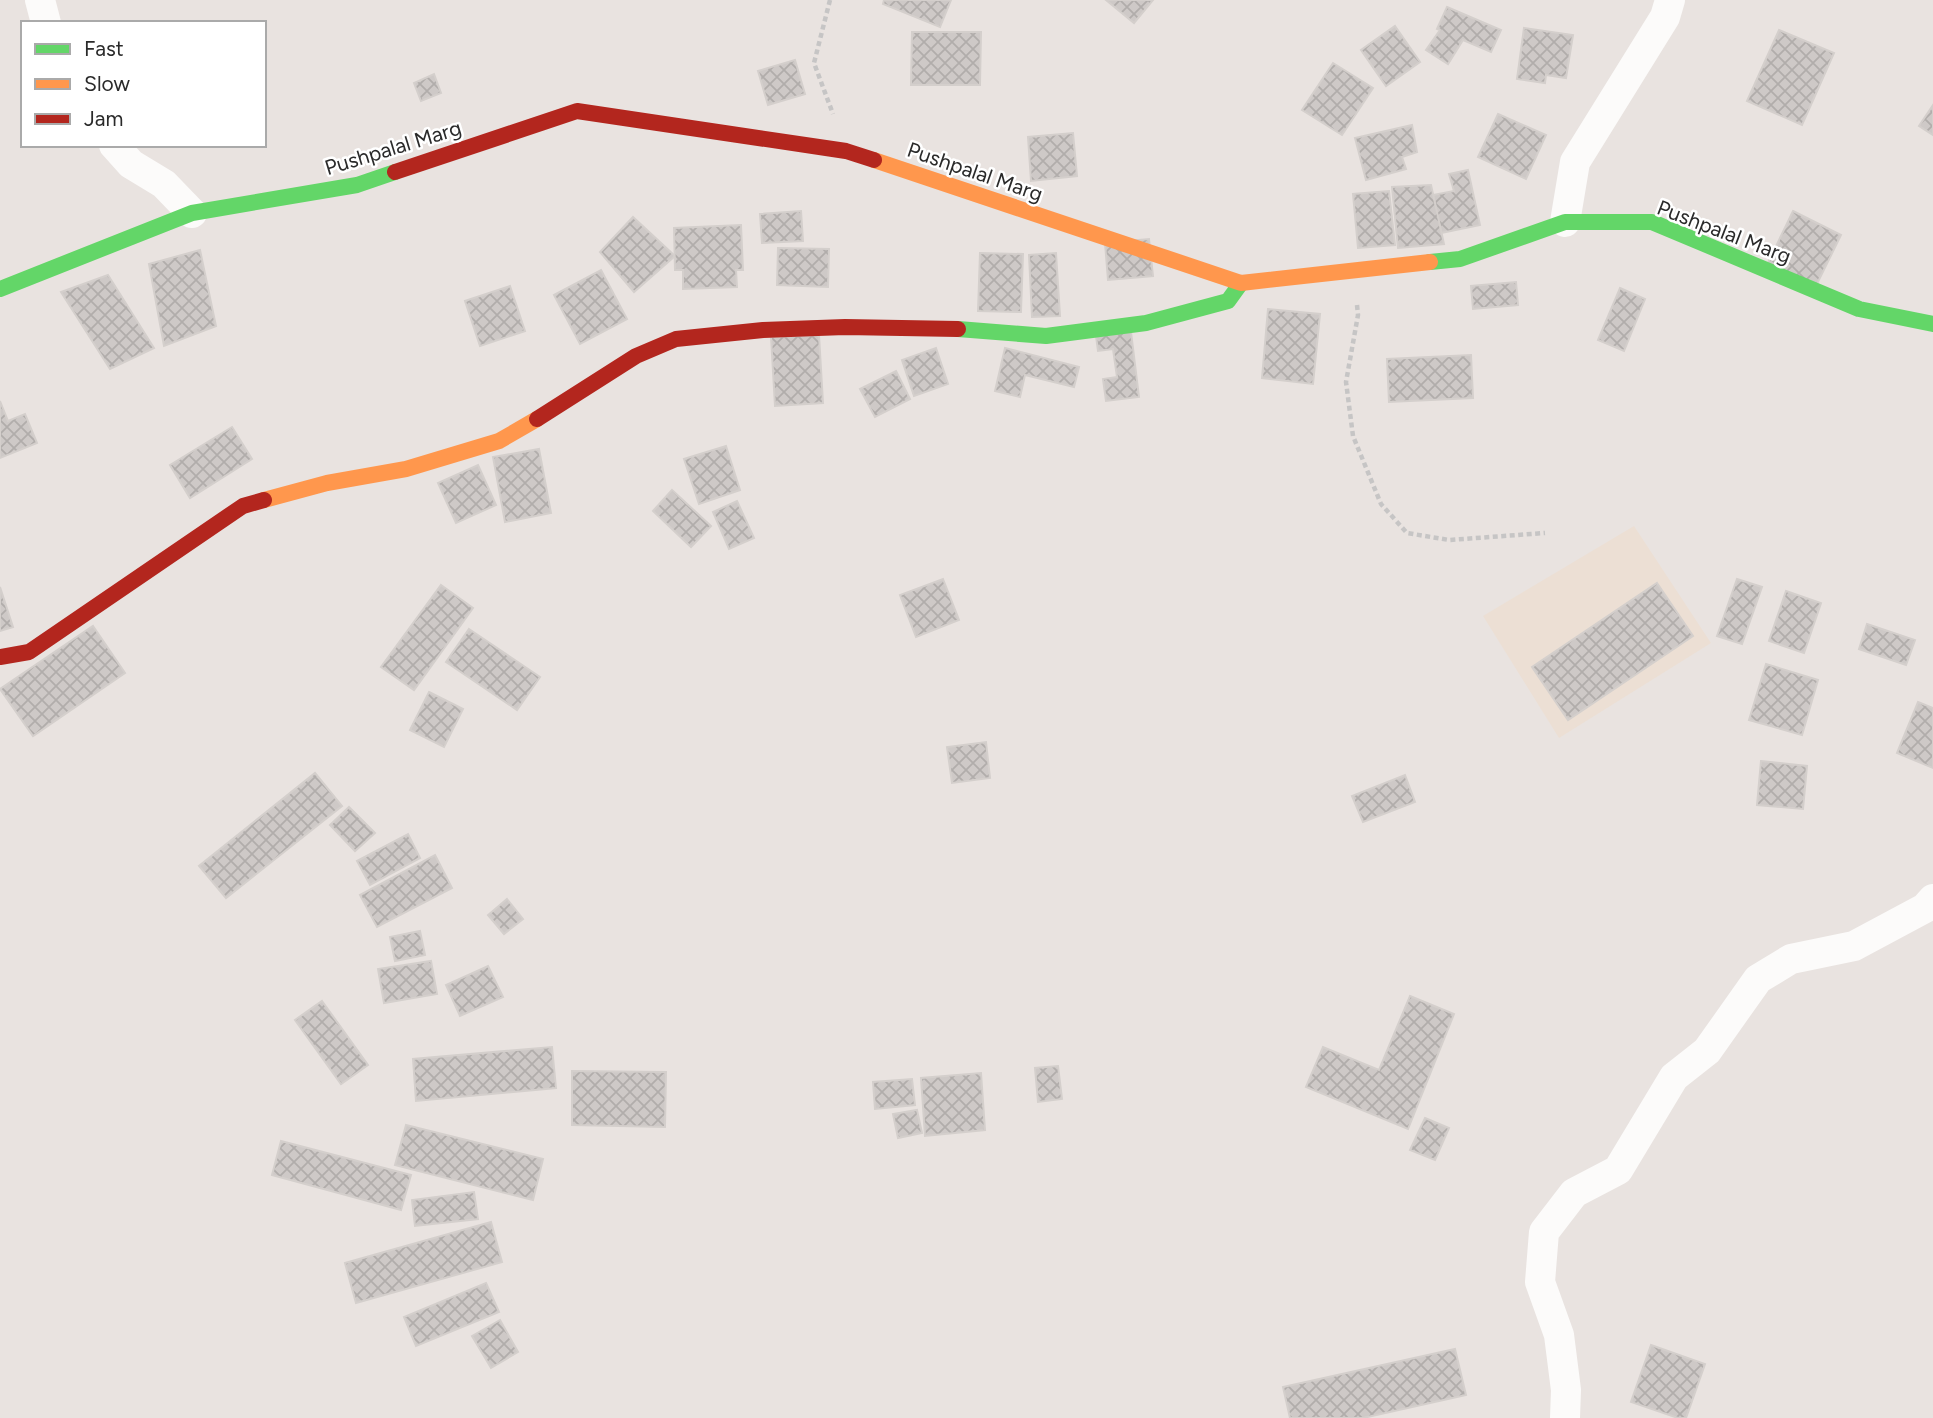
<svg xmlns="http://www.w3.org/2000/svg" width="1933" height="1418" font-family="Figtree,sans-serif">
	<defs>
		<pattern id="building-cross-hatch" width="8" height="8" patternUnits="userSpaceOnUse" patternTransform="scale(1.75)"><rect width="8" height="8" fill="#cec9c7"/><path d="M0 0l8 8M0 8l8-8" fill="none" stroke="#b1adab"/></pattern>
	</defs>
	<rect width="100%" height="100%" fill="#e9e3e0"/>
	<!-- education -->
	<path fill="#ecdfd4" d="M1634,526L1711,643L1559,738L1483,616Z"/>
	<!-- building -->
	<g fill="url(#building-cross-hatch)" stroke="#d4cfcc" stroke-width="2">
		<path d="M884,0H951L940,27L883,4Z"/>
		<path d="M1106,0H1153L1134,23Z"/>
		<path d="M1447,7L1501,30L1491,52L1463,40L1448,64L1426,50L1440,30L1437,29Z"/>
		<path d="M1395,26L1420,62L1386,86L1361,50Z"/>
		<path d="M1524,28L1573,35L1566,78L1546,75L1545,83L1517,79Z"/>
		<path d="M1779,30L1834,53L1802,125L1747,101Z"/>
		<path d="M912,32H981L980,85H911Z"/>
		<path d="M795,60L805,94L768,105L758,71Z"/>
		<path d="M1333,63L1373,88L1342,135L1302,110Z"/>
		<path d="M434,74L441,93L421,101L414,83Z"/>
		<path d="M1933,105V135L1919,126Z"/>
		<path d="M1498,114L1546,135L1526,179L1478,157Z"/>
		<path d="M1412,125L1417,152L1402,157L1406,169L1366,180L1355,138Z"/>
		<path d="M1073,133L1077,176L1031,181L1028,137Z"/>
		<path d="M1468,170L1480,225L1441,233L1433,195L1454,191L1449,174Z"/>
		<path d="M1431,185L1444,244L1398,248L1392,187Z"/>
		<path d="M1389,191L1395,245L1358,248L1353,194Z"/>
		<path d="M801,211L803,241L762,243L760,214Z"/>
		<path d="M1793,211L1841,235L1814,290L1766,267Z"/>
		<path d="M633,217L675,256L634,292L600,252Z"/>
		<path d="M741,225L743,270H736L737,287L683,289V270H675L674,228Z"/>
		<path d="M1149,239L1153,276L1108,280L1105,243Z"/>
		<path d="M778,248L829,249L828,287L777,285Z"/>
		<path d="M200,250L216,326L164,346L149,264Z"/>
		<path d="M980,253L1023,254L1021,312L978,311Z"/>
		<path d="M1056,253L1060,316L1032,317L1029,255Z"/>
		<path d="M601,270L627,319L580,344L554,295Z"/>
		<path d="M108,275L154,348L110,369L61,292Z"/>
		<path d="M1516,282L1518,305L1473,309L1471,286Z"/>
		<path d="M510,286L525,331L480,346L465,301Z"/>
		<path d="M1620,288L1645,299L1624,351L1598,340Z"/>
		<path d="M1268,309L1320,314L1313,384L1262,378Z"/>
		<path d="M1131,332L1139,397L1106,401L1103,379L1117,377L1113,349L1098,351L1096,336Z"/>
		<path d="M819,335L823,403L775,406L771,337Z"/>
		<path d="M936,348L948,384L914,396L902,360Z"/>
		<path d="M1005,348L1079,367L1074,387L1025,375L1020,397L995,391Z"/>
		<path d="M1471,355L1473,398L1389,402L1387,359Z"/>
		<path d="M896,371L910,399L875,417L860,389Z"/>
		<path d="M0,401L8,421L25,414L37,443L0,458Z"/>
		<path d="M232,427L252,459L190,498L170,465Z"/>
		<path d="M726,446L740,490L699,504L684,459Z"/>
		<path d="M539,449L551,513L505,522L493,457Z"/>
		<path d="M478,465L496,505L456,523L438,483Z"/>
		<path d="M672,490L711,526L691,547L653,511Z"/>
		<path d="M737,501L754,538L729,549L713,512Z"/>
		<path d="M943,579L959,620L916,637L900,595Z"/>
		<path d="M1737,579L1762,587L1742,644L1717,636Z"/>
		<path d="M1657,583L1693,636L1568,720L1532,667Z"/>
		<path d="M441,585L473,608L414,690L381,667Z"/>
		<path d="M0,587L13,627L0,631Z"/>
		<path d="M1786,591L1821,603L1804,653L1769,641Z"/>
		<path d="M1867,624L1915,640L1906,665L1859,649Z"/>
		<path d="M93,626L125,673L33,736L0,689Z"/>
		<path d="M469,629L540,677L517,710L446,662Z"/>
		<path d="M1766,664L1818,680L1802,735L1749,720Z"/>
		<path d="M429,692L463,709L444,747L410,730Z"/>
		<path d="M1918,702L1933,708V768L1897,753Z"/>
		<path d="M986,742L990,778L952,783L947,747Z"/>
		<path d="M1761,761L1807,766L1803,809L1757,805Z"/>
		<path d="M315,773L342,806L226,898L199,866Z"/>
		<path d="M1405,775L1415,802L1363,822L1352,796Z"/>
		<path d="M349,807L375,833L355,851L330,825Z"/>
		<path d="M408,834L420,858L370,885L357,861Z"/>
		<path d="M435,855L452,888L377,927L360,895Z"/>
		<path d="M507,899L523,919L504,934L488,915Z"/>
		<path d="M420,931L425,955L395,961L390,937Z"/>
		<path d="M431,961L437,994L384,1003L378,969Z"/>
		<path d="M488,966L503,997L460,1016L446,985Z"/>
		<path d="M1410,996L1454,1014L1408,1129L1306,1087L1323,1047L1379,1070Z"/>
		<path d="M322,1001L368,1065L341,1084L295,1020Z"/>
		<path d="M552,1047L556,1088L416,1101L413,1059Z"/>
		<path d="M1058,1066L1062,1099L1038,1102L1035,1068Z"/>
		<path d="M572,1071L666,1072L665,1127L572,1125Z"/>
		<path d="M981,1073L985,1130L925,1136L921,1078Z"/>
		<path d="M912,1079L915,1105L875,1109L873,1082Z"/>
		<path d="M917,1110L922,1133L898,1138L893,1114Z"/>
		<path d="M1425,1118L1449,1128L1435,1160L1410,1150Z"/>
		<path d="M406,1125L543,1159L533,1200L395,1165Z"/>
		<path d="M281,1141L411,1175L401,1210L272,1175Z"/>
		<path d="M474,1192L478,1219L415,1226L412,1200Z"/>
		<path d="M491,1222L502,1262L356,1303L345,1263Z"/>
		<path d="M486,1283L499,1312L416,1346L404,1317Z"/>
		<path d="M500,1320L518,1352L491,1368L472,1336Z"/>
		<path d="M1651,1345L1705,1364L1686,1418H1678L1631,1402Z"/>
		<path d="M1455,1349L1466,1395L1363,1418H1290L1283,1387Z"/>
	</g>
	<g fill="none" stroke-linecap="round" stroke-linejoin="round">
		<!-- path -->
		<g stroke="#c6c5c5" stroke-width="4.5" stroke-dasharray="5 3.5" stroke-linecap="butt">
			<path d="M830,0L814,63L833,114"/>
			<path d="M1357,305L1358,315L1346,382L1353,436L1381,504L1407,533L1449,540L1545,533"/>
		</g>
		<!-- street -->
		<g stroke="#fcfbfa" stroke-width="30">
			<path d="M40,0L46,23"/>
			<path d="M114,145L131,164L164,184L192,213"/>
			<path d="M1565,222L1575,162L1665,17L1670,0"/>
			<path d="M1565,1418L1566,1390L1559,1335L1540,1282L1544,1232L1574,1193L1618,1170L1674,1077L1707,1051L1758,979L1791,959L1854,946L1925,908L1933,899"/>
		</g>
		<!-- fast -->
		<g stroke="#63d668" stroke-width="16">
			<path d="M1430,262L1460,259L1565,222H1652L1859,309L1933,324"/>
			<path d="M0,289L192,213L357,185L395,172"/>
			<path d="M958,329L1046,336L1146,323L1228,301L1241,283"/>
		</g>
		<!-- slow -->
		<g stroke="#ff974d" stroke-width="16">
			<path d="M874,160L1241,283L1430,262"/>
			<path d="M264,500L327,483L406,469L499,441L537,419"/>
		</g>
		<!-- jam -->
		<g stroke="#b3261e" stroke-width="16">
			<path d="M395,172L577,111L846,151L874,160"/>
			<path d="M537,419L636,356L676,339L763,330L845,327L958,329"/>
			<path d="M0,657L29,652L243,506L264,500"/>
		</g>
	</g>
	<g text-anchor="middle" stroke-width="5" stroke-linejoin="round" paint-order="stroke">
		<!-- street labels -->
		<g font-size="21" fill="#2a2a2a" stroke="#fff">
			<text transform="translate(393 148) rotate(-17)" y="7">Pushpalal Marg</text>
			<text transform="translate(975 172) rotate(19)" y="7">Pushpalal Marg</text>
			<text transform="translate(1724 232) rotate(21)" y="7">Pushpalal Marg</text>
		</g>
	</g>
	<!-- legend -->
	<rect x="21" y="21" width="245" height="126" fill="#ffffff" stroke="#aaaaaa" stroke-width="2"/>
	<rect x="35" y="44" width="35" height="10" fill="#63d668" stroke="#aaaaaa" stroke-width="2"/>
	<text x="84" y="56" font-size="21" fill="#2a2a2a">Fast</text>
	<rect x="35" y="79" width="35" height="10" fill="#ff974d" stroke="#aaaaaa" stroke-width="2"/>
	<text x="84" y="91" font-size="21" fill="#2a2a2a">Slow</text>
	<rect x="35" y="114" width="35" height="10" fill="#b3261e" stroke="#aaaaaa" stroke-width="2"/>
	<text x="84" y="126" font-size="21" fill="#2a2a2a">Jam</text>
</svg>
